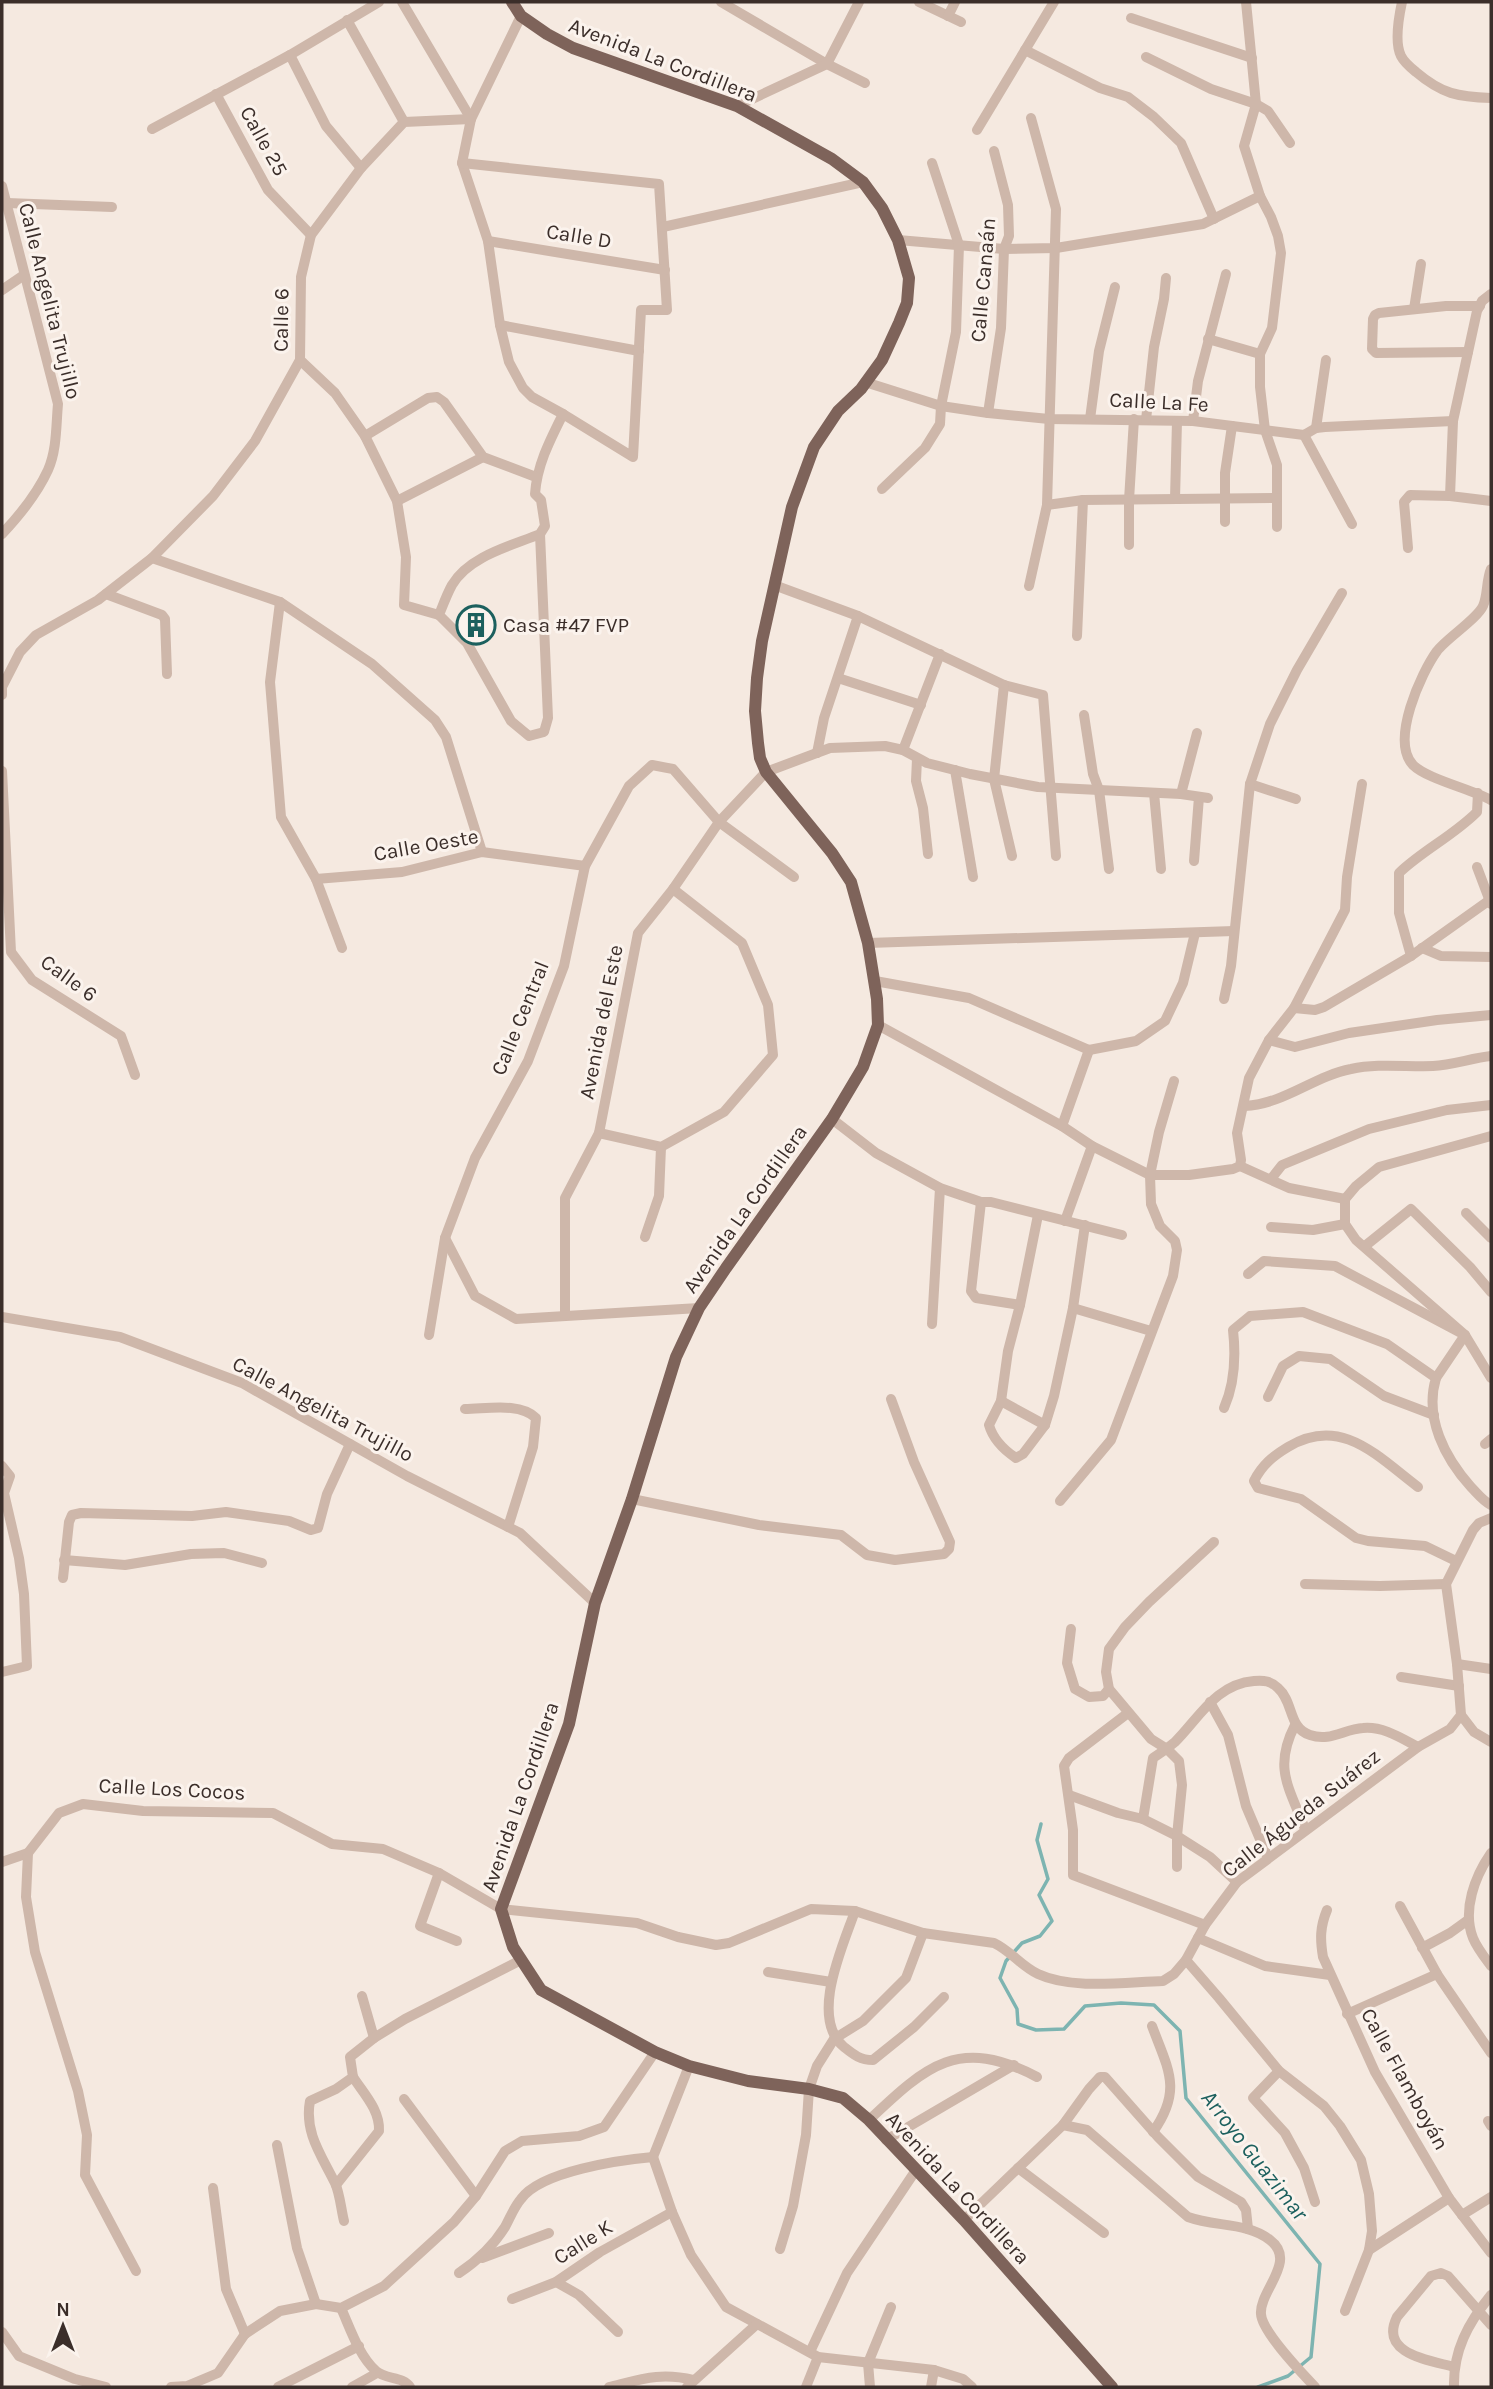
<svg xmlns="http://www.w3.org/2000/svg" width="1493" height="2389" font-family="Karla,sans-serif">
	<rect width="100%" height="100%" fill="#f5e9e0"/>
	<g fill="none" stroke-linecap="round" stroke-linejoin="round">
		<!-- stream -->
		<path stroke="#7db4b1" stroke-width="3.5" d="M1041,1824L1037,1840L1048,1879L1039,1895L1052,1921L1040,1936L1022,1943L1006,1961L1000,1978L1017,2009L1018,2024L1036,2030L1064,2029L1085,2006L1121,2003L1154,2005L1180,2031L1186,2098L1320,2264L1311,2357L1288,2376L1258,2387"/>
		<!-- minor -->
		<g stroke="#ceb7aa" stroke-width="10">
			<path d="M402,2L471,119"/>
			<path d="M721,2L827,64L865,83"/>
			<path d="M919,2L961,22"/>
			<path d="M1246,2L1256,104L1244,146L1260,196L1271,217L1278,236L1281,253L1272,328L1260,354V387L1265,430L1277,465V527"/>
			<path d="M1402,2C1399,16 1394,42 1401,56C1404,62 1411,68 1416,72C1442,94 1458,97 1491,98"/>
			<path d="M521,16L471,119L462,163L488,241L500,325L509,362L523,388L532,397L563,414C550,440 537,465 535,494L541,500L545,526L540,534L548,718L544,732L529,736L511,721L467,643L439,615C443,605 447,594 452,585C469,556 511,546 540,534"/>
			<path d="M948,16L955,2"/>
			<path d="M1131,18L1252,58"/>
			<path d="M347,20L404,122"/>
			<path d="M1025,50L1100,88L1128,97L1154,117L1181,143L1214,219"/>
			<path d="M290,55L326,126L361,168"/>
			<path d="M1146,57L1211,89L1256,104L1268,111L1290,143"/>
			<path d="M216,94L268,190L311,235"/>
			<path d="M737,106L827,64L859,2"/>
			<path d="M152,129L290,55L379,2"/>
			<path d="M977,130L1054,2"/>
			<path d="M462,163L659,184L667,310H641L633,457L563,414"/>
			<path d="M2,186L58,404C56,425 57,450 48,470C37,494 19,516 2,534"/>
			<path d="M7,203L112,207"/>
			<path d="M663,227L863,182"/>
			<path d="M898,240L1004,249L1056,248L1203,224L1260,196"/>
			<path d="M488,241L665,270"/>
			<path d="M2,290L24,275"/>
			<path d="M1491,294L1482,301L1477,311L1453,421L1450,496L1491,501"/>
			<path d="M1414,309L1421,264"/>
			<path d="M500,325L639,351"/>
			<path d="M1208,339L1260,354"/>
			<path d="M1468,352L1376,353L1372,349L1373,319L1375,315L1379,313L1446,306H1480"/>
			<path d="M300,360L335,393L365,436L397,501L406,557L404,605L439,615"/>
			<path d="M865,382L941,406L988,413L1049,419L1193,421L1304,435L1316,428L1325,427L1453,421"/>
			<path d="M988,413L1001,328L1004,249L1009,236L1008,205L994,151"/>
			<path d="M1090,419L1099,351L1115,287"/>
			<path d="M1146,420L1154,347L1164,299L1166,278"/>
			<path d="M1193,421L1198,381L1226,274"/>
			<path d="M1316,428L1326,360"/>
			<path d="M1304,435L1352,524"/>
			<path d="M365,436L428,398L437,397L444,402L483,457L536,477"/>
			<path d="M882,489L925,448L940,424L941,406L956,332L959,245L932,163"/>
			<path d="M1175,499L1177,421"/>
			<path d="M397,501L483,457"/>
			<path d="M1047,505L1083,500L1277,498"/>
			<path d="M1225,522V473L1232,426"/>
			<path d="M1129,545V500L1134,419"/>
			<path d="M1408,548L1404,502L1410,495L1450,496"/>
			<path d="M152,558L280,602L372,664L435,720L446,737L482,852"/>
			<path d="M1491,569C1486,581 1488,595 1483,606C1477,619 1447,638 1437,651C1421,673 1390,741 1413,765C1427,779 1471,789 1491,800"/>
			<path d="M774,585L858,616L1004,685L1043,695L1056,856"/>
			<path d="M1029,586L1047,505L1056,209L1031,118"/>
			<path d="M106,594L162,615L165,619L167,674"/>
			<path d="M280,602L270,682L281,817L316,879L342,948"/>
			<path d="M1077,636L1083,500"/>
			<path d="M838,678L921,705"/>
			<path d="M1004,685L994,779L1012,856"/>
			<path d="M2,695V687L20,652L36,635L98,600L152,558L213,496L255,441L300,360L301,277L311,235L361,168L404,122L471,119"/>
			<path d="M1084,715L1093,774L1099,790L1109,869"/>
			<path d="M903,750L940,654"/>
			<path d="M817,753L824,718L858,616"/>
			<path d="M917,759L916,781L923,808L928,854"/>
			<path d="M955,770L973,877"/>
			<path d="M2,771L11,952L32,980L121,1036L135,1075"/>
			<path d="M1154,793L1161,869"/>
			<path d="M1181,794L1197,733"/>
			<path d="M1296,799L1250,784L1270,724L1297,670L1342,593"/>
			<path d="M1194,861L1199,797"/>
			<path d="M1477,867L1491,904"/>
			<path d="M316,879L402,872L482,852L585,866"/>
			<path d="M868,943L1234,931"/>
			<path d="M1422,948L1441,956L1491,957"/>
			<path d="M1411,956L1399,913V873C1423,850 1453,836 1477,812L1478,793"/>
			<path d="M875,981L969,998L1089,1050L1136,1041L1165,1021L1183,983L1195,933"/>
			<path d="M1224,999L1231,966L1250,784"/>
			<path d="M1294,1008L1315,1010L1324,1007L1411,956L1491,899"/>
			<path d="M878,1025L1062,1126L1092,1146L1150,1175H1189L1233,1169L1240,1166L1241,1160L1237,1133L1249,1078L1269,1040L1294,1008L1345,910L1347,877L1362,784"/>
			<path d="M1269,1040L1295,1047L1349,1033L1437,1020L1491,1015"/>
			<path d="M1245,1106C1284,1104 1314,1076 1351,1069C1378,1063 1406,1067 1433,1066C1452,1065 1472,1058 1491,1056"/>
			<path d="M832,1119L876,1153L940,1188L981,1202"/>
			<path d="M1062,1126L1089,1050"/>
			<path d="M599,1133L661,1147L724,1112L773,1055L768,1005L742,943L673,889"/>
			<path d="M1491,1136L1379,1167L1356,1186L1345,1199V1224L1356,1240L1465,1335L1491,1378"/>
			<path d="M1240,1166L1289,1188L1345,1199"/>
			<path d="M1271,1179L1282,1165L1369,1129L1447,1110L1491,1105"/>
			<path d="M1466,1213L1491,1238"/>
			<path d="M1038,1215L1020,1305L1008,1351L1001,1401L989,1425C993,1439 1004,1450 1016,1458L1023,1454L1045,1425L1054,1396L1073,1308L1085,1225"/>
			<path d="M1065,1221L1092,1146"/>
			<path d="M1271,1227L1313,1230L1345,1224"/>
			<path d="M645,1237L659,1196L661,1147"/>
			<path d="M445,1238L475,1296L516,1319L699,1308"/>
			<path d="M1365,1246L1411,1209L1470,1267L1491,1292"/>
			<path d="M1248,1274L1264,1261L1335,1266L1465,1335L1436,1378"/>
			<path d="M1020,1305L976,1298L971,1291L981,1202H991L1122,1235"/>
			<path d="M1073,1308L1151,1331"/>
			<path d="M565,1316V1198L599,1133L638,933L673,889L719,822L766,772L830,748L885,746L903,750L927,763L970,774L1038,787L1181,794L1208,798"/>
			<path d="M2,1317L120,1337L242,1383L407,1476L520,1533L595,1603"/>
			<path d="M932,1324L940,1188"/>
			<path d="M429,1335L445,1238L475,1158L528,1061L564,966L585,866L629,786L652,765L673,769L719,822L794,877"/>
			<path d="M1268,1397L1283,1366L1299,1356L1330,1359L1384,1396L1434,1415"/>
			<path d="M1001,1401L1045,1425"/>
			<path d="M1224,1408C1235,1383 1236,1357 1233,1330L1250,1316L1303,1312L1387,1344L1436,1378C1424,1418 1445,1458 1471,1487C1478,1494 1483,1501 1491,1505"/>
			<path d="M465,1409C486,1409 520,1402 536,1418L533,1447L508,1527"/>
			<path d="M1485,1444L1491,1439"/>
			<path d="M2,1466L10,1476L4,1493L19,1558L24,1594L27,1666L2,1672"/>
			<path d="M1418,1487C1377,1456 1341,1415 1288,1447C1273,1456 1262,1465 1254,1481L1258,1488L1301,1499L1356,1538L1368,1541L1425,1546L1456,1561"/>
			<path d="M632,1499L759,1525L841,1535L867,1555L895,1560L944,1554L949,1549L950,1542L914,1462L891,1399"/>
			<path d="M1060,1501L1111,1440L1173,1276L1177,1250L1175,1241L1160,1226L1151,1204L1150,1175L1159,1132L1174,1081"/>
			<path d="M64,1560L125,1565L191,1554L224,1553L262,1563"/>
			<path d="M63,1578L69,1522L72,1515L81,1513L192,1516L226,1512L289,1521L311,1530L318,1528L327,1494L350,1444"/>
			<path d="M1305,1584L1380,1586L1446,1584"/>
			<path d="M1071,1629L1067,1663L1075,1689L1089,1697L1103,1696L1109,1689"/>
			<path d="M1457,1664L1491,1669"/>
			<path d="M1401,1677L1459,1686"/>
			<path d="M1210,1702L1228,1735L1246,1806L1268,1858"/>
			<path d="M1128,1713L1069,1758L1064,1766L1073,1830V1875L1205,1925"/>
			<path d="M1461,1715L1474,1732L1491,1742"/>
			<path d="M1295,1725C1273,1768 1289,1787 1305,1829"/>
			<path d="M1069,1795L1118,1813L1143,1819L1177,1836L1210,1857L1237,1882"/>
			<path d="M1143,1819L1153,1758C1161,1753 1168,1748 1175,1742C1199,1718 1216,1684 1254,1681C1264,1680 1271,1681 1278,1688C1294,1702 1288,1728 1310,1735C1330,1742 1344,1729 1363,1728C1383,1726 1401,1738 1418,1747"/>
			<path d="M1491,1853C1475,1876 1462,1910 1473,1938C1477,1948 1485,1958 1491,1966"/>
			<path d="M2,1862L28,1853"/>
			<path d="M1177,1867V1836L1182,1785L1179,1761L1167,1749L1151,1739L1109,1689L1106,1672L1109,1649L1125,1627L1149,1602L1214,1542"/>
			<path d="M439,1873L420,1926L457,1941"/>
			<path d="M1400,1906L1437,1974"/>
			<path d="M1327,1910C1320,1927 1320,1939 1323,1957L1375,2072L1449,2198L1491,2253"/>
			<path d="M855,1911C843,1946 809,2018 844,2047C854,2055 860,2060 873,2060L914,2027L944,1997"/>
			<path d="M1198,1938L1265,1966L1330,1975"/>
			<path d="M1422,1948L1450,1933L1468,1920"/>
			<path d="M1186,1960L1219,1998L1279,2071L1324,2106L1340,2126L1361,2160L1369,2194L1372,2231L1369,2250L1345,2311"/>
			<path d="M768,1972L831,1982"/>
			<path d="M362,1996L374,2038"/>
			<path d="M1347,2014L1437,1974L1491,2053"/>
			<path d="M1152,2026C1168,2069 1183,2090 1153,2132"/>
			<path d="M1279,2071L1253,2098L1285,2133L1304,2168L1315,2202"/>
			<path d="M404,2099L476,2196"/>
			<path d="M869,2120C927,2065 959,2036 1037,2077"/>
			<path d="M1488,2121L1491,2126"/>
			<path d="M1063,2125L1087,2130L1188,2217C1215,2227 1247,2222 1270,2240C1298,2261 1259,2291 1261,2314C1262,2332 1302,2373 1315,2387"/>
			<path d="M886,2140L1014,2065"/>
			<path d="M277,2145L297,2248L316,2304"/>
			<path d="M653,2157L672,2212L691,2255L726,2307L818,2357L934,2370L963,2379L972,2387"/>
			<path d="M653,2157L689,2066"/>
			<path d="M1018,2168L1104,2233"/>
			<path d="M336,2185L379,2131C380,2110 364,2094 353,2077"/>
			<path d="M213,2188L226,2289L245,2334"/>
			<path d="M1462,2215L1491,2197"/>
			<path d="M964,2220L1063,2125L1089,2089L1100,2077H1105L1158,2137L1198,2177L1241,2202L1246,2210L1248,2229"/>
			<path d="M344,2221C341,2209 340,2194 335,2183C322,2156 304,2133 310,2101L336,2089L353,2077L350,2057L374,2038L405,2019L521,1960"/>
			<path d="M780,2249L793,2206L806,2135L809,2089L817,2066L834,2039L863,2021L906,1978L923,1933"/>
			<path d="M1369,2250L1449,2198"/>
			<path d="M482,2258L549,2233"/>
			<path d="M136,2271L85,2175L87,2135L78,2091L35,1952L26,1897L28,1853L59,1813L83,1804L143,1811L273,1813L332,1844L383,1849L439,1873L501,1909L637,1923L678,1937L716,1945L729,1943L811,1909L855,1911L923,1933L994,1943C1011,1951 1021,1966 1038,1974C1072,1990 1126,1982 1163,1981L1174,1974L1186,1960L1205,1925L1237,1882L1418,1747L1450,1729L1461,1715L1457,1664L1446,1584L1473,1530L1479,1523L1491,1518"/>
			<path d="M459,2273C477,2261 493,2246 505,2227C510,2218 514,2207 521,2199C541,2171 620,2160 653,2157"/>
			<path d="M556,2282L579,2295L618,2332"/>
			<path d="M512,2299L556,2282L600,2252L672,2212"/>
			<path d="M341,2308C350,2328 359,2356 376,2371C386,2380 403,2376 410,2387"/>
			<path d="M2,2332L19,2356L75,2379L106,2387"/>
			<path d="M810,2352L847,2273L916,2170"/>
			<path d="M1454,2367C1429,2360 1379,2354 1397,2317L1431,2276L1441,2273L1448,2276L1491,2325"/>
			<path d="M171,2387L187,2386L218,2373L245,2334L280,2311L316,2304L341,2308L384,2286L454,2222L476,2196L505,2151L522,2141L579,2136L604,2127L655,2052"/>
			<path d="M278,2387L359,2346"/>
			<path d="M352,2387L377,2373"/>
			<path d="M609,2387C642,2379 660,2372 694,2380"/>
			<path d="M687,2387L757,2324"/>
			<path d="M806,2387L818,2357"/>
			<path d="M870,2387L868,2363L891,2307"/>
			<path d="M931,2387L934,2370"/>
			<path d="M1454,2387C1453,2351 1468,2323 1491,2295"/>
		</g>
		<!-- major -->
		<path stroke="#7e635a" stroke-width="12" d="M512,2L521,16L547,34L573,48L737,106L832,159L863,182L882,208L898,240L909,278L907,303L899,323L882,360L861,389L838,411L814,447L792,507L762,641L757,678L755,711L758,743L760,758L766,772L832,853L851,882L868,943L877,999L878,1025L863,1067L832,1119L726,1268L699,1308L676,1357L632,1499L595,1603L569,1724L501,1909L513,1947L541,1990L655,2052L689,2066L748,2081L809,2089L843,2098L869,2120L964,2220L1112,2387"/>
	</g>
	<!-- icons -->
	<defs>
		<g id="building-ring" transform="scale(2.0125)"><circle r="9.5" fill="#fbf3ed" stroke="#1c605e" stroke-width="1.5"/><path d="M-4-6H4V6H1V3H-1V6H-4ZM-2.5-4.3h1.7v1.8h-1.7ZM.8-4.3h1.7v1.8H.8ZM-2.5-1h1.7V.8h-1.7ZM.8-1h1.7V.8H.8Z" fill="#1c605e"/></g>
	</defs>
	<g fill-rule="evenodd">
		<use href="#building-ring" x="476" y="625"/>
	</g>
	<g text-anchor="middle" stroke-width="6" stroke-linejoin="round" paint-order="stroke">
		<!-- street labels -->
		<g font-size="21" fill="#3b2e2a" stroke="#fbf3ed">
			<text transform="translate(663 60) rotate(21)" y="7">Avenida La Cordillera</text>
			<text transform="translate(264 141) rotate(61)" y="7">Calle 25</text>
			<text transform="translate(579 236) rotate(9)" y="7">Calle D</text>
			<text transform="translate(983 280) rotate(-85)" y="7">Calle Canaán</text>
			<text transform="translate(50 301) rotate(76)" y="7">Calle Angelita Trujillo</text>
			<text transform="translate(281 320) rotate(-89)" y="7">Calle 6</text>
			<text transform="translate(1159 402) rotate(3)" y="7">Calle La Fe</text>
			<text transform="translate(426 845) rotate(-10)" y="7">Calle Oeste</text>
			<text transform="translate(69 978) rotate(36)" y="7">Calle 6</text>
			<text transform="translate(520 1018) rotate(-68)" y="7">Calle Central</text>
			<text transform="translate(601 1022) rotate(-79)" y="7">Avenida del Este</text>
			<text transform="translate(745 1209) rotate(-55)" y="7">Avenida La Cordillera</text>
			<text transform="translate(323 1409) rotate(28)" y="7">Calle Angelita Trujillo</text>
			<text transform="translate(172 1789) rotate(3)" y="7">Calle Los Cocos</text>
			<text transform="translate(520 1797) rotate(-71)" y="7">Avenida La Cordillera</text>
			<text transform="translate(1301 1813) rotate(-38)" y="7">Calle Águeda Suárez</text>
			<text transform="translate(1405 2079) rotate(61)" y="7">Calle Flamboyán</text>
			<text transform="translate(958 2188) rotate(47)" y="7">Avenida La Cordillera</text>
			<text transform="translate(583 2242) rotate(-32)" y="7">Calle K</text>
		</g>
		<!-- poi labels -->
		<g font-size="21" fill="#3b2e2a" stroke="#fbf3ed" text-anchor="start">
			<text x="503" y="632">Casa #47 FVP</text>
		</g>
		<!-- water labels -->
		<g font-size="23" font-style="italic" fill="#1c605e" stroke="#fbf3ed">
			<text transform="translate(1255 2155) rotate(52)" y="8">Arroyo Guazimar</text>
		</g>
	</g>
	<!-- border -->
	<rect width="1493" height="2389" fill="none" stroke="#3b2e2a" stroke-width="7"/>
	<!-- north arrow -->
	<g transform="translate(63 2326)" stroke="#fbf3ed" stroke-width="5" paint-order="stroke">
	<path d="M0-5L12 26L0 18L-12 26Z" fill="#3b2e2a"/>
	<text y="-10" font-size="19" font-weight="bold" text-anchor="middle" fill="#3b2e2a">N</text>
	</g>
</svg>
